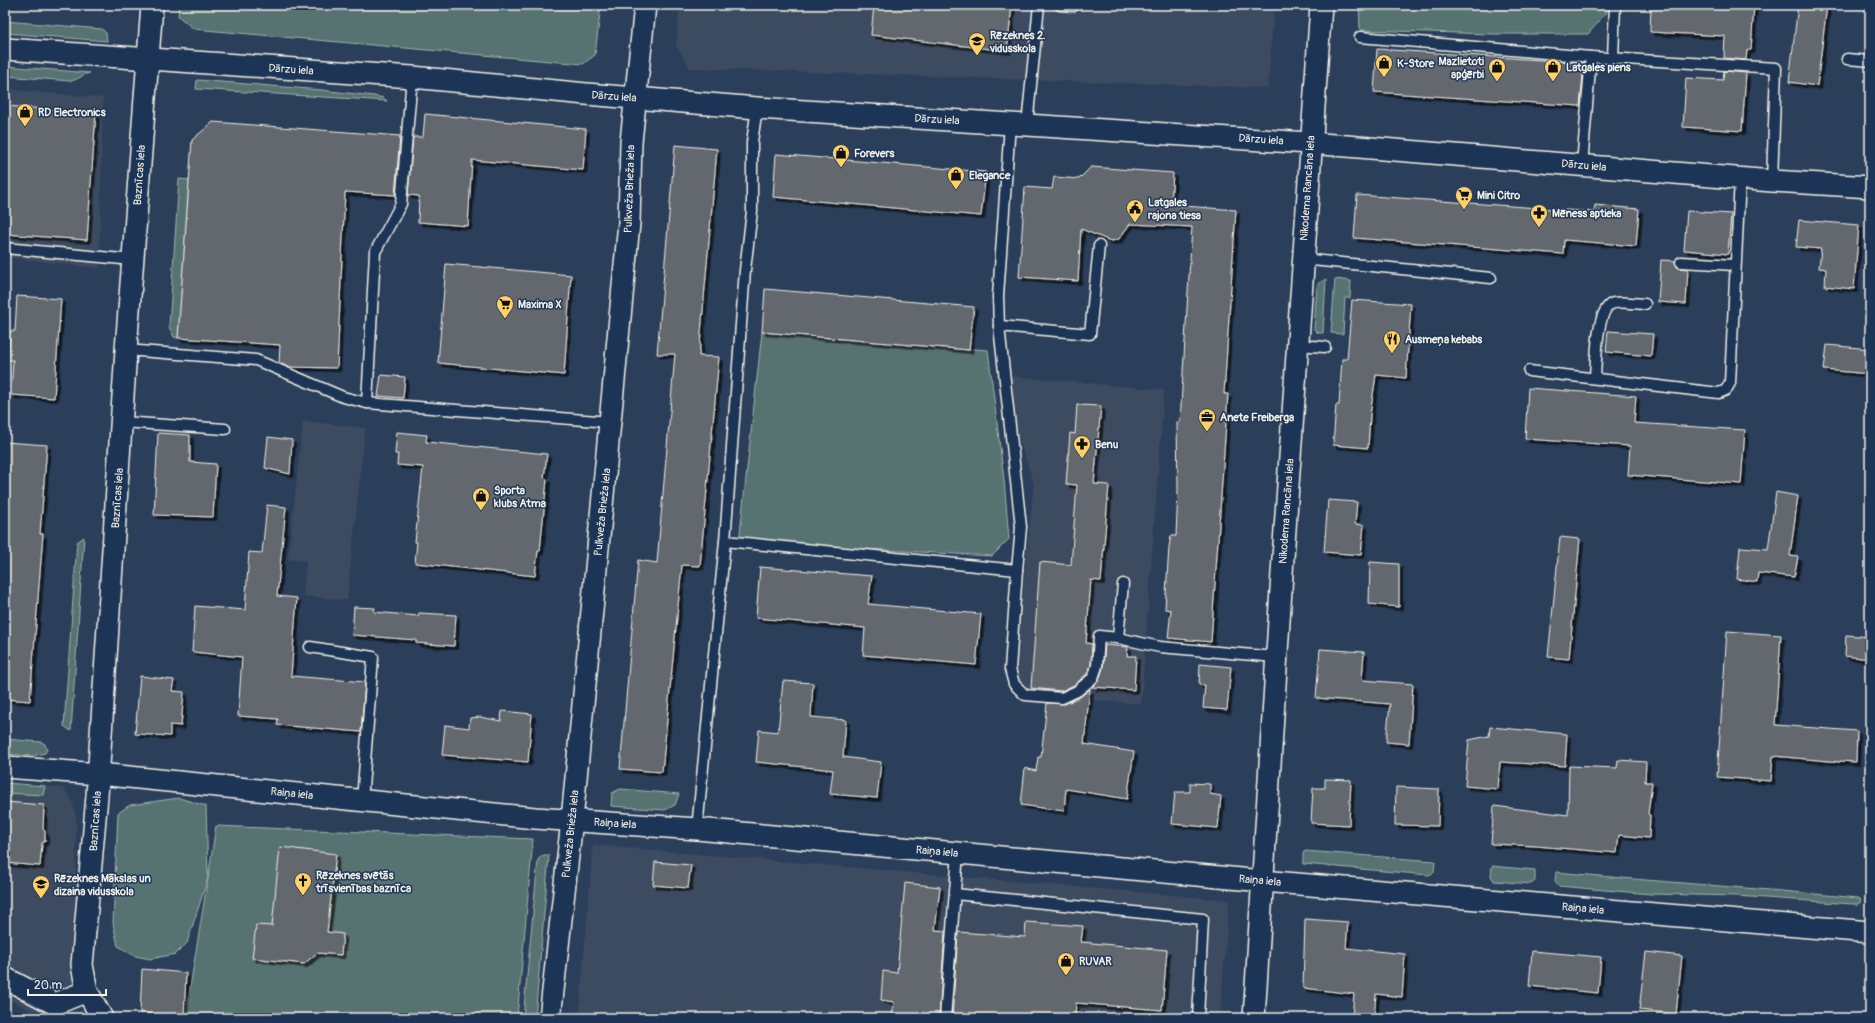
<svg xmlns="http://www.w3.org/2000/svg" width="1875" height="1023" font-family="Pangolin,sans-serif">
	<defs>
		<filter id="shadow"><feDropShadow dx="3.5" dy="3.5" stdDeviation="0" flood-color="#0009"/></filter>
	</defs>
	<rect width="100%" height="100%" fill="#2b3f5b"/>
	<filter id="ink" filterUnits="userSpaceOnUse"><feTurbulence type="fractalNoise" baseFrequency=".025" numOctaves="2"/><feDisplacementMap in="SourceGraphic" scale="8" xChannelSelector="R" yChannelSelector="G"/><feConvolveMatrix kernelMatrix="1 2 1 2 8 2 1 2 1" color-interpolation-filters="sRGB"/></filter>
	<g filter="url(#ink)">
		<!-- built -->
		<g fill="#3c4b60">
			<path d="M680,5H1274L1268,88L690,68L676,45Z"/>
			<path d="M5,89L103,98L99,268L5,257Z"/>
			<path d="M997,375L1164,390L1141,704L1012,693L1034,484Z"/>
			<path d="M303,421L365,428L347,600L303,596L306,561L288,559Z"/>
			<path d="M5,782L63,788L72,800L76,818L77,981L58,1018H45L5,997Z"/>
			<path d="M593,845L1229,900L1220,1018H579Z"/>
		</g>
		<!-- green -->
		<g fill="#577371" stroke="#a6b2ac">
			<path d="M179,5H601L595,55L583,64L194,29L178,16Z"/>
			<path d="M1359,5H1607V12L1588,34H1492L1360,30Z"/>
			<path d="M5,21L102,29L106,33L107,41L5,33Z"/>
			<path d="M5,66L90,73C83,74 80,79 71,81L5,76Z"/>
			<path d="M197,80L321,90L374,96L384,98L387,101L196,89Z"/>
			<path d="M179,179L189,180L178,338L174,337L169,327Z"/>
			<path d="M1326,279L1323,333H1318L1314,329L1317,286L1319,283Z"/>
			<path d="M1335,279L1351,281L1350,298H1345L1343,334L1331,333Z"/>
			<path d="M762,332L988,350L1004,480L1009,539L992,556L739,542Z"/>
			<path d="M84,537L71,731L64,726L77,542Z"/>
			<path d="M5,739L41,742L45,744L47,750L45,753L33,756L5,754Z"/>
			<path d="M5,783L45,786L43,795L5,793Z"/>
			<path d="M620,789L679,794L675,805L665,810L611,806L612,793Z"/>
			<path d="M179,798L206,806L208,878L216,826L533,839L517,1018H185L208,878L187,943L176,954L150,959L135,956L118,946L113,923L118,813L130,805Z"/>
			<path d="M1305,851L1435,861L1434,872L1429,875L1303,864V853Z"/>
			<path d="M545,855H549L535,1018H523L538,860L541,856Z"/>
			<path d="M1492,866L1535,870V881L1531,884L1494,881L1491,876Z"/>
			<path d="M1556,872C1657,882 1758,888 1859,898L1861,900L1859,904H1853L1736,896L1651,894L1558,886L1555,882Z"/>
		</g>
		<!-- building -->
		<g fill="#62686d" stroke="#f4f1e8" filter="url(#shadow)">
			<path d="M874,5H1012L1007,51L871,35Z"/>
			<path d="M1651,5H1754L1751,50H1747L1746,60L1724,58L1725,36L1650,32Z"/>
			<path d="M1798,5H1827L1817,86L1789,82Z"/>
			<path d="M1377,49L1584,63L1580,106L1374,92Z"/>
			<path d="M1724,71L1746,73L1742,131L1683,127L1686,78L1723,80Z"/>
			<path d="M6,106L96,113L87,240L5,234Z"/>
			<path d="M425,114L586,129L583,170L472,160L468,226L418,222L419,196L408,195L413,137H423Z"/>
			<path d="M213,122L400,136L395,195L345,192L337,368L288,367L279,363L280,345L178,338L192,140Z"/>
			<path d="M675,145L717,149L699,356L719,357L700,566L682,565L662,772L620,769L638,560L657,563L675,354H657Z"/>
			<path d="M776,154L986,172L981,216L773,197Z"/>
			<path d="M1091,167L1173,173L1171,205L1236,210L1224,394H1228L1211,642L1168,638L1171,610L1165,609L1169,547L1171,536H1176L1178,489L1177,422H1180L1192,227L1130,224L1119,239L1113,241L1108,240L1081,229L1078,281L1019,277L1025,187L1052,189L1054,177L1079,179Z"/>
			<path d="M1357,195L1594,212L1595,205L1639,209L1636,246L1564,240L1563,254L1354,238Z"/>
			<path d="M1687,211L1731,214L1728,254L1684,250Z"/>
			<path d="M1799,220L1859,225L1854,289L1825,286L1826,269L1819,268L1821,249L1796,247Z"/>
			<path d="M1661,260L1675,261L1678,268L1688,269L1686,304L1658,302Z"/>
			<path d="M446,264L571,275L564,375L438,363Z"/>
			<path d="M765,289L974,307L969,350L762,332Z"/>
			<path d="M17,296L61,299L54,398L11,395L13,360H8L10,331H15Z"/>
			<path d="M1352,300L1411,304L1406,378L1376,375L1370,415L1368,448L1333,445L1336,405H1339L1342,359H1347Z"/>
			<path d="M1608,331L1653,334L1651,356L1606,352Z"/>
			<path d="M1827,345L1870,349V374L1824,370Z"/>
			<path d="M381,375L405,377L403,398L378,396Z"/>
			<path d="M1528,388L1636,396L1634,423L1745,430L1741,484L1628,475L1630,446L1525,439Z"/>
			<path d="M1077,405L1101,406L1094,484L1109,485L1101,581L1091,580L1086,643L1092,644L1091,665L1087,674L1074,685L1061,691L1031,688L1040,562L1071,565L1077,485L1066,484L1070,433L1075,434Z"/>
			<path d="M397,432L427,435L426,442L547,454L544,478L547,479L540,551H538L535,576L415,563L417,542H415L423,467L397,465L398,454H395Z"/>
			<path d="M158,433L190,435V462L216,464L213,517L154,515Z"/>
			<path d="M268,437L292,440L290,474L265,468Z"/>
			<path d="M5,442L47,445L40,534H43L30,701L5,699Z"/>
			<path d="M1776,492L1798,496L1790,556L1798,557L1794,577L1758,573L1757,582L1737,579L1740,547L1768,549Z"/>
			<path d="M1328,500L1357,502L1355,524L1364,525L1361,555L1324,552Z"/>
			<path d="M267,505L286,507L277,596L297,598L291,676L365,682L361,732L277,725L278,719L238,716L242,657L192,652L195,606L245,610L249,552L262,553Z"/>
			<path d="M1560,537L1580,539L1569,659L1548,657Z"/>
			<path d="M1370,562L1399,564V607L1369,604Z"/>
			<path d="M760,567L872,576L868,604L981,614L976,665L863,655L865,628L756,618Z"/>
			<path d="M354,607L375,608L374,612L418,616L419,613L456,615L454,646L416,643V640L352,635Z"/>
			<path d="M1727,631L1781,635L1775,725L1857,731L1856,762L1840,761V762L1773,756L1771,781L1717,777Z"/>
			<path d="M1846,635L1870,637V659L1845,656Z"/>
			<path d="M1105,645L1128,647L1127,656H1136L1134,690L1092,687L1099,680L1103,668Z"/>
			<path d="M1320,649L1364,652L1362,680L1413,684L1409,744L1386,742L1390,704L1316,698Z"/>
			<path d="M1200,664L1231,667L1227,710L1203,708L1205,685H1199Z"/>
			<path d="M140,676L174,680L172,691L184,692L181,726L170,725V736L135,734Z"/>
			<path d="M783,681L813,683L811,717L846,720L843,757L881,762L877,798L830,794L833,770L756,762L759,730L778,732Z"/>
			<path d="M1090,689L1084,744L1134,752L1127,799L1066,789L1064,811L1021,805L1025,768L1036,771L1038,757H1041L1047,703L1065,704L1080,697Z"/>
			<path d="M502,711L532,714L528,762L442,755L445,725L469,728L470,718L480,717L501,721Z"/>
			<path d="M1490,727L1567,734L1565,766L1500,762L1498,789L1465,786L1469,740L1489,736Z"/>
			<path d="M1618,760L1646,762L1645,782H1652L1648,814L1650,815L1649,838L1619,835L1617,853L1536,846L1491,844L1494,806L1568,815L1569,766L1617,768Z"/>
			<path d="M1325,779L1351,780L1349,825L1311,823L1313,788H1325Z"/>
			<path d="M1190,783L1210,784V794L1221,796L1218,828L1172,824L1175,792H1190Z"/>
			<path d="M1396,787L1439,789L1438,826L1395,825Z"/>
			<path d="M5,802L44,805L43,829L45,831V841L42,843L40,866L5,863Z"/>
			<path d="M280,847L336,854L327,932L343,934L341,955L317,953L304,964L252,958L256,925L272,926Z"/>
			<path d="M655,862L691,865L688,888L653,885Z"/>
			<path d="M905,883L940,887L935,930L945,931L939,1018H892L894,1002L881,1000L883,971L897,973Z"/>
			<path d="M1305,919L1348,922L1346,948L1405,954L1402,997L1376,994L1374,1018H1352L1354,994L1303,988Z"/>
			<path d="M1026,922L1083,926L1081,942L1167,950L1162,1010L1076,1003L1075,1018H952L958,932L1025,937Z"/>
			<path d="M1532,951L1601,957L1598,993L1529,986Z"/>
			<path d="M1646,952L1682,956L1676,1014L1639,1010Z"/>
			<path d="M142,969L186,973L184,1016L140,1013Z"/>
		</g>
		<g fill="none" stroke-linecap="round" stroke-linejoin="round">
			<!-- service casing -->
			<g stroke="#f4f1e8" stroke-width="13">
				<g id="service">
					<path d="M1060,5L1073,6"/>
					<path d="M1360,37L1591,57"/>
					<path d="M1613,58L1615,5"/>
					<path d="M1847,59L1870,61"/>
					<path d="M1027,125L1039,5"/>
					<path d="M1582,165L1591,57L1776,68L1772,181"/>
					<path d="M5,248L133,260"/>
					<path d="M1302,259L1491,278"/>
					<path d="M1681,262L1735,265"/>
					<path d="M999,326L1090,334L1099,246"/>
					<path d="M1297,345L1325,347"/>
					<path d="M126,350L256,360L343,397L367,403L610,422"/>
					<path d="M1529,371L1719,393L1726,390L1730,383L1740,178"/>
					<path d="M1595,378C1596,363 1596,306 1614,303C1623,301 1636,304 1645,304"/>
					<path d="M367,403L375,252L401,204L412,77"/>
					<path d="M122,422L225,429"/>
					<path d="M725,541L1017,570L1021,527L999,326L998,296L1010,124"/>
					<path d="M1017,570L1010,669L1014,684L1025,695L1062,698L1077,691L1093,678L1097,666L1099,636L1118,638L1160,647L1276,657"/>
					<path d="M1118,638L1123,584"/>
					<path d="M310,647L373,657L362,801"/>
					<path d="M697,829L725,541L745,270L752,211V142L757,108"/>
					<path d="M955,894L1203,919L1198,1018"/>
					<path d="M945,1018L958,853"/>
				</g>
			</g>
			<!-- minor casing -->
			<g stroke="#f4f1e8" stroke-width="24">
				<g id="minor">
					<path d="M5,49L412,77L586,94L757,108L1310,143L1772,181L1870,187"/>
					<path d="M5,767L99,774L535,818L697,829L1263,881L1870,932"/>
					<path d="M5,978L55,1004L87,991"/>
					<path d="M102,1018L87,991L82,965L97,796L126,350L152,5"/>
					<path d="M550,1018L572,820L629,223L631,142L645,5"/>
					<path d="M1254,1018C1275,680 1296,343 1321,5"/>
				</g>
			</g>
			<!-- service -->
			<use href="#service" stroke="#1d3557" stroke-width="10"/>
			<!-- minor -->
			<use href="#minor" stroke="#1d3557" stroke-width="21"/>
		</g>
	</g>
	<!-- icons -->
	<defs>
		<g id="school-pin" transform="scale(0.9)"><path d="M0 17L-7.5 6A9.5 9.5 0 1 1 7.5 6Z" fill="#ffd166" stroke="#1d3557"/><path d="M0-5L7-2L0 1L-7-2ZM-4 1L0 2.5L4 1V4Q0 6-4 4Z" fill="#111"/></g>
		<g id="shop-pin" transform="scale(0.9)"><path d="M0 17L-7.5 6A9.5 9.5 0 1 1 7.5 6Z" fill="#ffd166" stroke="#1d3557"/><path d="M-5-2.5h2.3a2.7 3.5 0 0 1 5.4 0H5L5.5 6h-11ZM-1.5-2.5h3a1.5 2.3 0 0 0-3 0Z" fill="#111"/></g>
		<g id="supermarket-pin" transform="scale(0.9)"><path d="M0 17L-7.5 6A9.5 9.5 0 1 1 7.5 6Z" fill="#ffd166" stroke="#1d3557"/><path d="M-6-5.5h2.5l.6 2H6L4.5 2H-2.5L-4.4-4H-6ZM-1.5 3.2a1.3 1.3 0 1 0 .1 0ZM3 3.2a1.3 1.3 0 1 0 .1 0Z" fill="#111"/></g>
		<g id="civic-pin" transform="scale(0.9)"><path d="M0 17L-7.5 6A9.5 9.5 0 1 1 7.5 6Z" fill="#ffd166" stroke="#1d3557"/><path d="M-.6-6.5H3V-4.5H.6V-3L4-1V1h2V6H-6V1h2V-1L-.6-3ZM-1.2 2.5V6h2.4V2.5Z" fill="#111"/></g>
		<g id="pharmacy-pin" transform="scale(0.9)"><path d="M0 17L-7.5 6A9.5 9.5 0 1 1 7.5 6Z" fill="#ffd166" stroke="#1d3557"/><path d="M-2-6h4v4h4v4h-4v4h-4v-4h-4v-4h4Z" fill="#111"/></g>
		<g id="restaurant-pin" transform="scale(0.9)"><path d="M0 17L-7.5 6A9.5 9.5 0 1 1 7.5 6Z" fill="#ffd166" stroke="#1d3557"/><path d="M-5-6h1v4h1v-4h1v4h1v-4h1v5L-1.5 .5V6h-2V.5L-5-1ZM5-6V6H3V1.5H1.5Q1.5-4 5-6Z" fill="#111"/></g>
		<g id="office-pin" transform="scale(0.9)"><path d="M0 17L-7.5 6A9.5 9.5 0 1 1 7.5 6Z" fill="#ffd166" stroke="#1d3557"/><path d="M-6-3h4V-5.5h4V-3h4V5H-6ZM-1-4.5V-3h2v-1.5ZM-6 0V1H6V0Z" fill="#111"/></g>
		<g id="church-pin" transform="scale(0.9)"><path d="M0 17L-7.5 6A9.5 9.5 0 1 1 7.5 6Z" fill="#ffd166" stroke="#1d3557"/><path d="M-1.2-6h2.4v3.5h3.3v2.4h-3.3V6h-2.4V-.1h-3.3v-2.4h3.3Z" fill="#111"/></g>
	</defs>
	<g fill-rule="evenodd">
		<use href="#school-pin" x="977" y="41"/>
		<use href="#shop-pin" x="1384" y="63"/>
		<use href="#shop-pin" x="1497" y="67"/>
		<use href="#shop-pin" x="1553" y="67"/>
		<use href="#shop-pin" x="25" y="112"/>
		<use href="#shop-pin" x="841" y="153"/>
		<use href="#shop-pin" x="956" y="175"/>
		<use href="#supermarket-pin" x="1464" y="195"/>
		<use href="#civic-pin" x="1135" y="208"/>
		<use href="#pharmacy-pin" x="1539" y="213"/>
		<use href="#supermarket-pin" x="505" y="304"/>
		<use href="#restaurant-pin" x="1392" y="339"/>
		<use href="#office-pin" x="1207" y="417"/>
		<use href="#pharmacy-pin" x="1082" y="444"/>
		<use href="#shop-pin" x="481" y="496"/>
		<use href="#church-pin" x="303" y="881"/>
		<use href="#school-pin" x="41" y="884"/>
		<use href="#shop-pin" x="1066" y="961"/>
	</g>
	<g text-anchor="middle" stroke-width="3" stroke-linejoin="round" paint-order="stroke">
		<!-- poi labels -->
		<g font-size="11" font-weight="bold" fill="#f4f1e8" stroke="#1d3557" text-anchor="start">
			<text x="990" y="39">Rēzeknes 2.<tspan x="990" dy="13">vidusskola</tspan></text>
			<text x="1484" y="65" text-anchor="end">Mazlietoti<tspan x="1484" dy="13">apģērbi</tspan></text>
			<text x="1397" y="67">K-Store</text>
			<text x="1566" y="71">Latgales piens</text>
			<text x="38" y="116">RD Electronics</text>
			<text x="854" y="157">Forevers</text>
			<text x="969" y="179">Elegance</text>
			<text x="1477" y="199">Mini Citro</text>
			<text x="1148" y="206">Latgales<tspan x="1148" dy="13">rajona tiesa</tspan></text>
			<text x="1552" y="217">Mēness aptieka</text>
			<text x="518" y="308">Maxima X</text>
			<text x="1405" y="343">Ausmeņa kebabs</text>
			<text x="1220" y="421">Anete Freiberga</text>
			<text x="1095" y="448">Benu</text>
			<text x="494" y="494">Sporta<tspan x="494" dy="13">klubs Atma</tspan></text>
			<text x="316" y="879">Rēzeknes svētās<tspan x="316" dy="13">trīsvienības baznīca</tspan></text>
			<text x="54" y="882">Rēzeknes Mākslas un<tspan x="54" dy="13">dizaina vidusskola</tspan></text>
			<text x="1079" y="965">RUVAR</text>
		</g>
		<!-- street labels -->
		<g font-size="11" fill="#f4f1e8" stroke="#1d3557">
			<text transform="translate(291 69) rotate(4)" y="4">Dārzu iela</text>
			<text transform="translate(614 96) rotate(4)" y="4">Dārzu iela</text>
			<text transform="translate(937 119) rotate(3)" y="4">Dārzu iela</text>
			<text transform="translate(1261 139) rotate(4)" y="4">Dārzu iela</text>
			<text transform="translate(1584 165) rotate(5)" y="4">Dārzu iela</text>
			<text transform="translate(139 175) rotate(-86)" y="4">Baznīcas iela</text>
			<text transform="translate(1307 188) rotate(-86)" y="4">Nikodema Rancāna iela</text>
			<text transform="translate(629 189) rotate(-88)" y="4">Pulkveža Brieža iela</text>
			<text transform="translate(117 498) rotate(-86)" y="4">Baznīcas iela</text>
			<text transform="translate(1286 511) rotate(-86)" y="4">Nikodema Rancāna iela</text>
			<text transform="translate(602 512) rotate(-84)" y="4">Pulkveža Brieža iela</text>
			<text transform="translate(292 793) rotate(6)" y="4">Raiņa iela</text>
			<text transform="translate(95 821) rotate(-86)" y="4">Baznīcas iela</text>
			<text transform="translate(615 823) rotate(4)" y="4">Raiņa iela</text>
			<text transform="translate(570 834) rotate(-84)" y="4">Pulkveža Brieža iela</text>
			<text transform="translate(937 851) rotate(5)" y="4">Raiņa iela</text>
			<text transform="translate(1260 880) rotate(5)" y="4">Raiņa iela</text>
			<text transform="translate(1583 908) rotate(5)" y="4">Raiņa iela</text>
		</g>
	</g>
	<!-- margin -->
	<rect width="1875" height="1023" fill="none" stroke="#1d3557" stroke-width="20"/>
	<rect x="10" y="10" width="1855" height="1003" fill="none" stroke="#f4f1e8" stroke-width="1.5" filter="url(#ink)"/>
	<!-- scale -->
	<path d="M28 989v6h78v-6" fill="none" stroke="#f4f1e8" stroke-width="2"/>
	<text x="34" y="989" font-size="12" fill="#f4f1e8" stroke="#1d3557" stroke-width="3" paint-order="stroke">20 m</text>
</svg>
